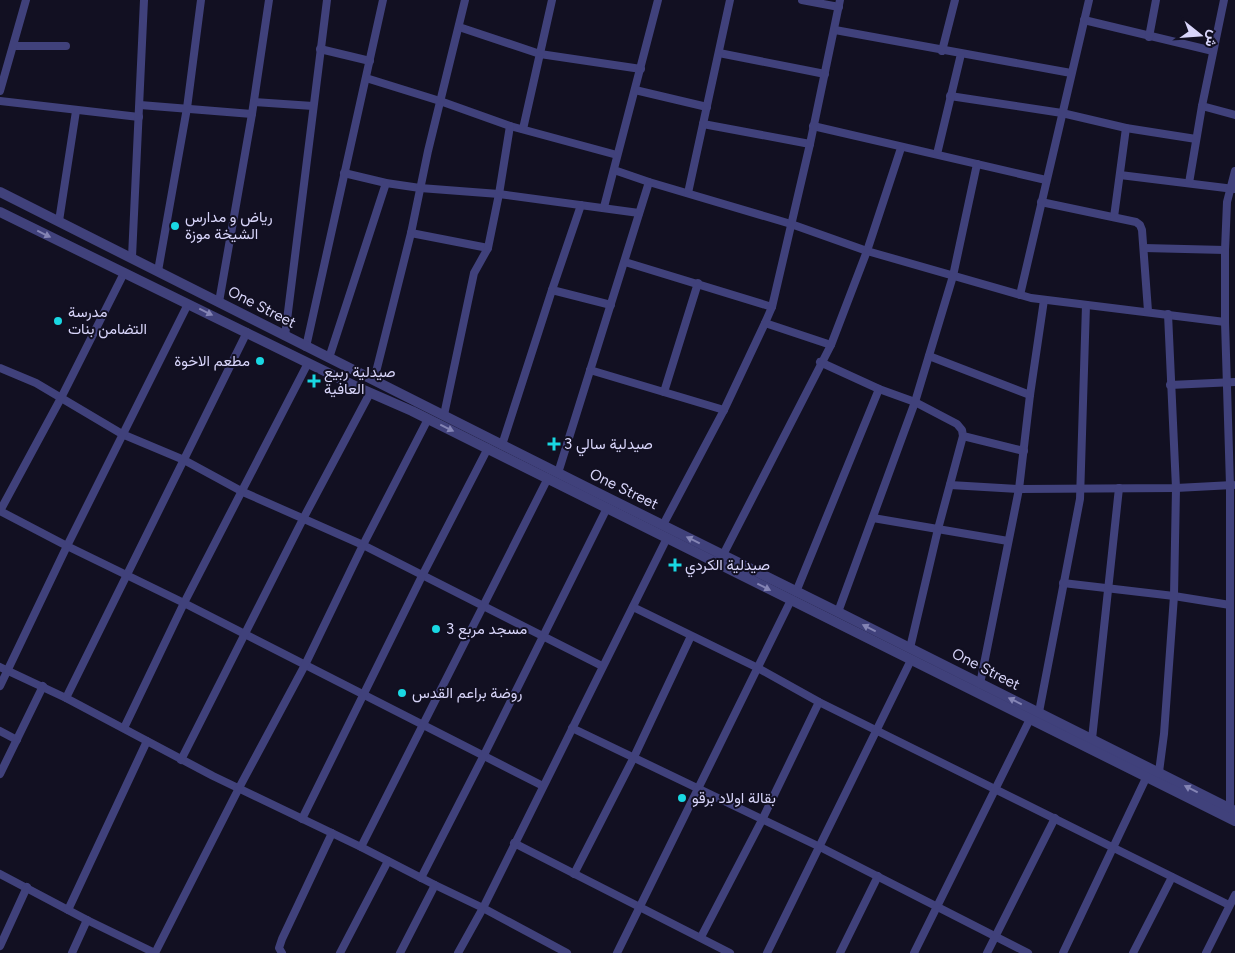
<svg xmlns="http://www.w3.org/2000/svg" width="1235" height="953" font-family="Figtree,Vazirmatn,sans-serif">
	<rect width="100%" height="100%" fill="#121022"/>
	<g fill="none" stroke-linecap="round" stroke-linejoin="round">
		<!-- minor -->
		<g stroke="#40417b" stroke-width="8">
			<path d="M802,0L839,7"/>
			<path d="M1084,20L1213,51"/>
			<path d="M459,27L540,54L641,69"/>
			<path d="M835,30L1071,73"/>
			<path d="M1149,37L1156,0"/>
			<path d="M14,46H66"/>
			<path d="M320,49L370,61"/>
			<path d="M942,51L955,0"/>
			<path d="M719,53L825,74"/>
			<path d="M366,78L440,101L510,126L617,155"/>
			<path d="M635,90L707,107"/>
			<path d="M0,91L26,0"/>
			<path d="M950,96L1062,113L1126,128L1196,139"/>
			<path d="M0,101L139,117"/>
			<path d="M254,102L313,106"/>
			<path d="M140,105L252,114"/>
			<path d="M1202,106L1235,115"/>
			<path d="M703,124L810,144"/>
			<path d="M813,126L1046,180"/>
			<path d="M523,129L552,0"/>
			<path d="M937,154L961,54"/>
			<path d="M614,170L649,182L791,224L867,251L1031,298L1225,322"/>
			<path d="M344,173L386,183L420,188L499,194L639,213"/>
			<path d="M1120,175L1234,189"/>
			<path d="M1189,183L1202,106L1224,0"/>
			<path d="M688,193L730,0"/>
			<path d="M1041,202L1136,222L1140,225L1142,230L1148,311"/>
			<path d="M604,207L658,0"/>
			<path d="M1114,217L1126,128"/>
			<path d="M59,221L76,111"/>
			<path d="M411,233L488,248"/>
			<path d="M1144,248L1225,250"/>
			<path d="M132,257L144,0"/>
			<path d="M625,262L772,307"/>
			<path d="M158,271L187,108L201,0"/>
			<path d="M552,290L611,305"/>
			<path d="M1020,295L1089,0"/>
			<path d="M219,302L252,114L269,0"/>
			<path d="M765,323L831,345"/>
			<path d="M285,336L327,0"/>
			<path d="M306,347L383,0"/>
			<path d="M929,356L1030,395"/>
			<path d="M329,358L386,183"/>
			<path d="M820,362L879,389L915,402L957,424L962,430L963,436L1024,451"/>
			<path d="M0,368L36,383L122,434L184,460L243,492L363,545L602,666"/>
			<path d="M590,370L724,410"/>
			<path d="M374,380L411,233L428,151L465,0"/>
			<path d="M1170,385L1235,382"/>
			<path d="M664,392L698,283"/>
			<path d="M444,415L474,273L488,248L499,194L510,126"/>
			<path d="M502,445L552,290L581,205"/>
			<path d="M558,473L649,182"/>
			<path d="M950,485L1019,489L1176,488L1233,485"/>
			<path d="M0,511L67,546L184,603L543,786"/>
			<path d="M0,511L61,398L124,273"/>
			<path d="M873,518L1008,541"/>
			<path d="M663,525L724,410L765,323L772,307L810,144L840,0"/>
			<path d="M723,555L831,345L867,251L901,148"/>
			<path d="M1063,583L1174,596L1230,605"/>
			<path d="M796,592L879,389"/>
			<path d="M633,607L758,668L819,702L1229,905"/>
			<path d="M838,612L915,402L953,276L977,164"/>
			<path d="M910,648L938,529L963,436"/>
			<path d="M0,667L66,698L213,776L361,847L435,885L483,908L567,953"/>
			<path d="M980,684L1019,489L1030,395L1044,300"/>
			<path d="M0,686L67,546L188,304"/>
			<path d="M66,698L247,332"/>
			<path d="M1039,712L1080,499L1086,305"/>
			<path d="M124,728L184,603L308,363"/>
			<path d="M572,728L820,847L1028,953"/>
			<path d="M0,731L17,740"/>
			<path d="M1092,739L1119,488"/>
			<path d="M181,760L303,519L370,393"/>
			<path d="M1159,772L1164,734L1174,596L1176,488L1168,314"/>
			<path d="M0,774L43,686"/>
			<path d="M1230,813V485L1225,322V250L1227,202L1235,171"/>
			<path d="M302,819L422,576L488,448"/>
			<path d="M514,843L730,953"/>
			<path d="M361,847L548,478"/>
			<path d="M0,874L87,920L155,953"/>
			<path d="M574,874L634,757L691,636"/>
			<path d="M421,878L484,755L607,508"/>
			<path d="M68,910L147,741"/>
			<path d="M701,937L762,820L819,702"/>
			<path d="M0,946L27,887"/>
			<path d="M72,953L87,920"/>
			<path d="M155,953L239,788L305,665L363,545L428,419"/>
			<path d="M282,953L279,948L282,939L332,833"/>
			<path d="M340,953L388,861"/>
			<path d="M400,953L435,885"/>
			<path d="M458,953L483,908L667,538"/>
			<path d="M617,953L791,600"/>
			<path d="M767,953L911,660"/>
			<path d="M840,953L878,876"/>
			<path d="M914,953L1030,719"/>
			<path d="M987,953L1055,818"/>
			<path d="M1063,953L1147,776"/>
			<path d="M1133,953L1172,877"/>
			<path d="M1206,953L1235,895"/>
		</g>
		<!-- tertiary -->
		<g stroke="#40417b" stroke-width="10">
			<path d="M0,192L588,488L838,612L1235,811"/>
			<path d="M0,212L357,387L412,411L1235,821"/>
		</g>
	</g>
	<!-- one-way arrows -->
	<defs><path id="oneway-solid" d="M-6-.8H1V-3.2L6.5 0L1 3.2V.8H-6Z" transform="scale(1.25)"/></defs>
	<g fill="#8484b4">
		<use href="#oneway-solid" transform="translate(44 234) rotate(26)"/>
		<use href="#oneway-solid" transform="translate(206 312) rotate(26)"/>
		<use href="#oneway-solid" transform="translate(447 428) rotate(26)"/>
		<use href="#oneway-solid" transform="translate(693 540) rotate(-154)"/>
		<use href="#oneway-solid" transform="translate(764 587) rotate(27)"/>
		<use href="#oneway-solid" transform="translate(869 628) rotate(-153)"/>
		<use href="#oneway-solid" transform="translate(1015 701) rotate(-154)"/>
		<use href="#oneway-solid" transform="translate(1191 789) rotate(-153)"/>
	</g>
	<!-- markers -->
	<g fill="#19d8e3" stroke="#121022" stroke-width="2">
		<circle cx="175" cy="226" r="5"/>
		<circle cx="58" cy="321" r="5"/>
		<circle cx="260" cy="361" r="5"/>
		<path d="M311.5 373.5h5v5h5v5h-5v5h-5v-5h-5v-5h5z"/>
		<path d="M551.5 436.5h5v5h5v5h-5v5h-5v-5h-5v-5h5z"/>
		<path d="M672.5 557.5h5v5h5v5h-5v5h-5v-5h-5v-5h5z"/>
		<circle cx="436" cy="629" r="5"/>
		<circle cx="402" cy="693" r="5"/>
		<circle cx="682" cy="798" r="5"/>
	</g>
	<g text-anchor="middle" stroke-width="4" stroke-linejoin="round" paint-order="stroke">
		<!-- poi labels -->
		<g font-size="15" fill="#d8d5fa" stroke="#121022" text-anchor="start">
			<text x="185" y="222">رياض و مدارس<tspan x="185" dy="17">الشيخة موزة</tspan></text>
			<text x="68" y="317">مدرسة<tspan x="68" dy="17">التضامن بنات</tspan></text>
			<text x="250" y="366" text-anchor="end">مطعم الاخوة</text>
			<text x="324" y="377">صيدلية ربيع<tspan x="324" dy="17">العافية</tspan></text>
			<text x="564" y="449">صيدلية سالي 3</text>
			<text x="685" y="570">صيدلية الكردي</text>
			<text x="446" y="634">مسجد مربع 3</text>
			<text x="412" y="698">روضة براعم القدس</text>
			<text x="692" y="803">بقالة اولاد برقو</text>
		</g>
		<!-- street labels -->
		<g font-size="15" fill="#d8d5fa" stroke="#121022">
			<text transform="translate(262 307) rotate(27)" y="5">One Street</text>
			<text transform="translate(624 489) rotate(26)" y="5">One Street</text>
			<text transform="translate(986 669) rotate(27)" y="5">One Street</text>
		</g>
	</g>
	<!-- north arrow -->
	<g transform="translate(1200 35) rotate(107)" stroke="#121022" stroke-width="4" paint-order="stroke">
	<path d="M0-4L9 19L0 12L-9 19Z" fill="#d8d5fa"/>
	<text y="-8" font-size="14" font-weight="bold" text-anchor="middle" fill="#d8d5fa">ش</text>
	</g>
</svg>
